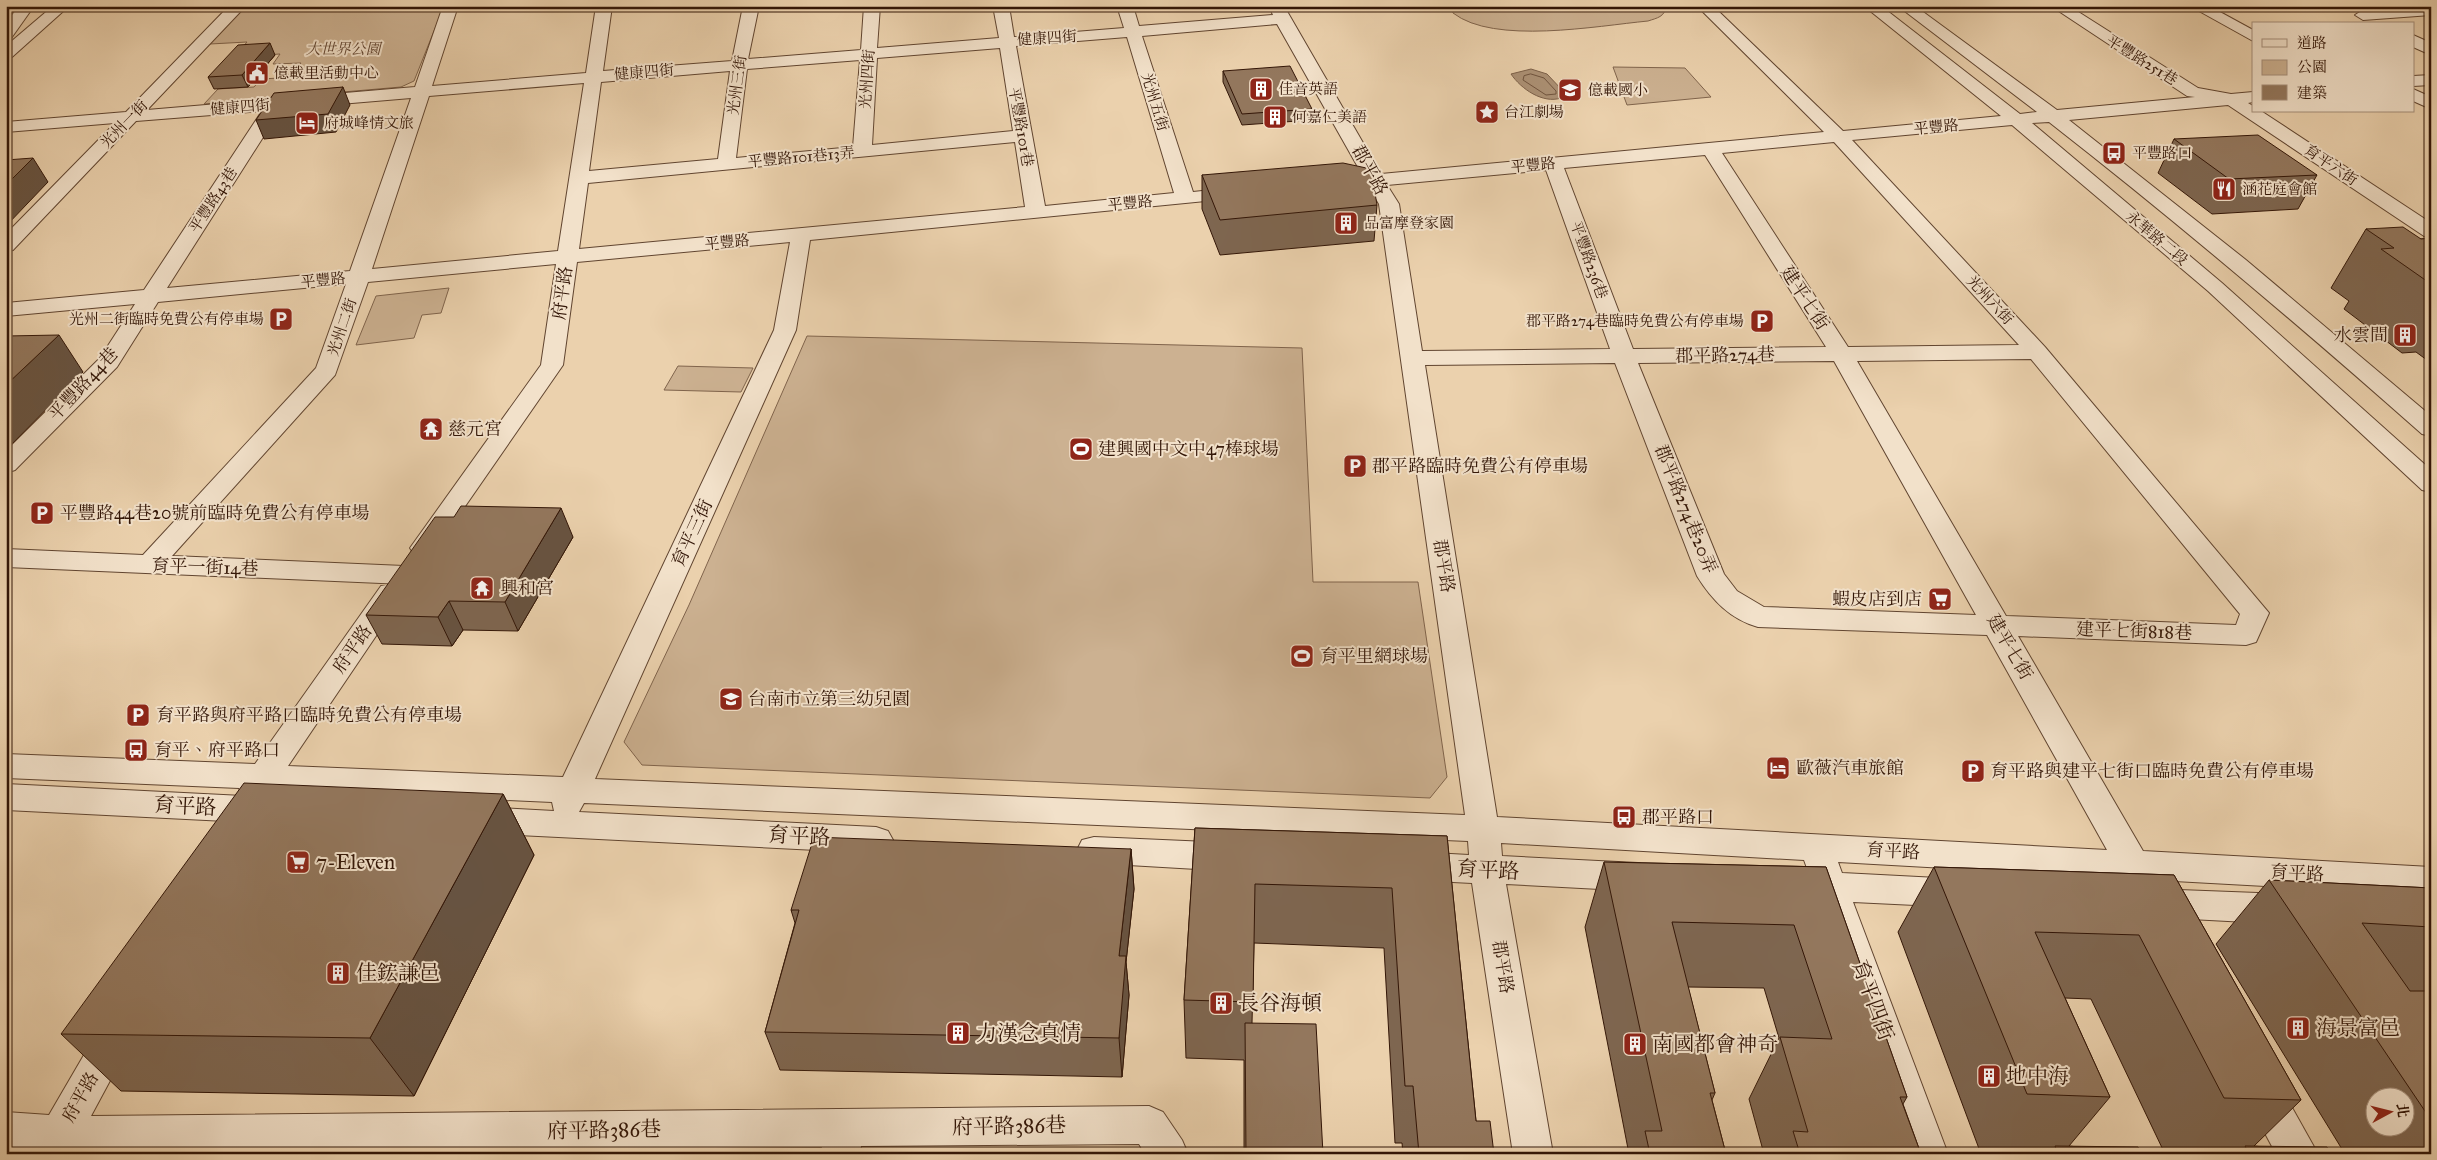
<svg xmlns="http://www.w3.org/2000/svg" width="2437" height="1160" font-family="'IM FELL Great Primer','Noto Serif TC',serif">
	<rect width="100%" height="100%" fill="#ebd1ad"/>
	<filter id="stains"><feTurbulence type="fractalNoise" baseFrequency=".004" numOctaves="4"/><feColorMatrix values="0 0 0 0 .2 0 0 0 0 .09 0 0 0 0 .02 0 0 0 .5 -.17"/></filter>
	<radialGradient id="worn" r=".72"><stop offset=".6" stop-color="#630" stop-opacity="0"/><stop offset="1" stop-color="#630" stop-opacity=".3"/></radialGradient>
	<!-- green -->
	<g fill="#ccb191" stroke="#80644c">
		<path d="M252,6H444L414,81L401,87L204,104L218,89L254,87L261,79L279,78L282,75L292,74L301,63L273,64L280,54L234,57L247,42L210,44L243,9Z"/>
		<path d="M1451,6H1666C1665,17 1657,18 1648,21C1596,26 1494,45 1453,13Z"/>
		<path d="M1613,67L1685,68L1711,97L1627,105Z"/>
		<path d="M449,288L441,313L422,315L414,338L356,345L376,296Z"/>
		<path d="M807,336L1302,348L1313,582H1418L1447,777L1430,798L642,765L624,742L689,605Z"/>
		<path d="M678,366L753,368L741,392L664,390Z"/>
		<path d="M793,1147L800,1154H496Z"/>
	</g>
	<!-- water -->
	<path fill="#ac9175" stroke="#7c6049" d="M1531,69L1547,74L1564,92L1561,98C1543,104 1521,89 1511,74Z"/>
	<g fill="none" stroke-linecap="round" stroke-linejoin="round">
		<!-- shore -->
		<path stroke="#70543e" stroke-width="1" d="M1531,74L1544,78L1556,91V94L1546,95L1523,80L1524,76Z"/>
		<!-- minor casing -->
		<g stroke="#614530" stroke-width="2">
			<g id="minor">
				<path d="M19,6H34L12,37L6,39V23Z"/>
				<path d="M53,6H69L12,57L6,59V46Z"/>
				<path d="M229,6H251L249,9L241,11L147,110L415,87L443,6H458L432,86L586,73L596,6H612L603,71L732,61L743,6H759L748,59L861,50L864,6H880L877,48L999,38L993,6H1009L1014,37L1124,28L1117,6H1133L1139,26L1273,15L1269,6H1284L1381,174L1824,132L1697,6H1713L1843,131L2001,116L1864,6H1881L2020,114L2037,112L1898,6H1915L2057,110L2195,97L2187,96L2051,6H2069L2198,88L2231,94L2253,92V102L2248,103L2253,106V111H2261L2431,223V238L2424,236L2228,105L2069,120L2246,260L2431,416V436L2422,434C2301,327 2177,222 2049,122L2032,123L2222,283L2431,470V492L2422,490L2208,291L2012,125L1852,140L2045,347L2269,613L2256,642L2246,645L2018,636L2143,851L2431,867V895L2156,880L2152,887L2140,891L2128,887L2123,878L1838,862L1842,873L1957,879L1969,883L1974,893L1969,903L1957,907L1853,902L1948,1154H1908L1818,900L1796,899L1784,895L1779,885L1784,875L1796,871H1808L1804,860L1501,843L1502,856L1638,863L1650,867L1655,877L1650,887L1638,891L1506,884L1553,1154H1513L1472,883L1414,880L1402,876L1397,866L1402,856L1414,852L1469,855L1468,841L584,803L579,812L876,827L888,831L893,840L888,849L876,853L480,833L468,829L464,820L468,811L480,807L554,811L552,802L272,790L266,798L275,801L280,810L275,819L264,823L6,810V784L243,796L239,788L6,778V754L255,764L381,586L391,584L401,586L405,593L288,766L563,777L774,330L790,242L577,262L563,365L432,554L423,557L414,554L410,548L541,365L556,264L368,282L335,375L172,556L404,566L414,569L418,575L414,581L404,584L6,567V549L143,555L316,368L346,284L158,302L117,367L15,470L6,473V451L100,358L135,304L6,316V303L144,290L262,111L136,121L13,250L6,252V234L115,123L6,132V122L126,112ZM1277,24L1363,176L1330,180L1328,184L1330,188L1337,190L1369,187L1379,204L1465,815L595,779L796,330L810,240L1246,197L1249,193L1246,189L1239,187L1193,192L1142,36ZM1127,37L1174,193L1045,206L1016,46ZM1000,48L1013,131L872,145L877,58ZM860,60L853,147L736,158L747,69ZM730,71L718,159L589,171L601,82ZM584,83L558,251L372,269L429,96ZM411,98L350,271L167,288L281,109ZM1015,142L1025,207L579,249L588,183ZM1834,142L2019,345L1848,347L1722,153ZM1705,155L1826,347L1633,349L1564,168ZM1546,170L1610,349L1422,351L1399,204L1387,185ZM2031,359L2240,614L2236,625L2006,616L1857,361ZM1834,361L1976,615L1764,607L1737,591L1724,574L1638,363ZM1615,363L1697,576C1712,600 1730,619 1758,627L1987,635L2107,850L1497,817L1425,365Z"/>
				<path d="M2190,6H2209L2253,30V41Z"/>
				<path d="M2431,6V15L2363,20L2355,15L2363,10Z"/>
				<path d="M2413,35L2431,43V55L2413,47Z"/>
				<path d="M2431,75V85L2413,86V76Z"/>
				<path d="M2413,89L2431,97V109L2413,101Z"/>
				<path d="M1094,837L1231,843L1243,847L1248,857L1243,867L1231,871L1094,863L1082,860L1077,850L1082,840Z"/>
				<path d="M2153,889L2284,894L2296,899L2301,909L2296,919L2284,924L2153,917L2141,913L2136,903L2141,893Z"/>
				<path d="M115,1019L128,1024L134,1036L91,1116L1149,1106L1163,1112L1182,1140L1188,1154H1145L1139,1144L861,1146L860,1154H820L822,1147L78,1154H28L29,1152L6,1150V1112L49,1115L102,1024Z"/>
				<path d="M2261,1072L2275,1077L2318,1154H2276L2242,1090L2247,1077Z"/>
			</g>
		</g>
		<!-- minor -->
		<use href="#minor" fill="#f2e1ca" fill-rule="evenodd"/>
	</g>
	<!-- wall -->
	<g fill="#7e6650" stroke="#331607" fill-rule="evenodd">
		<path d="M275,55L248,87L214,89L208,77Z"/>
		<path d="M1223,71L1312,109V120L1242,125L1223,82Z"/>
		<path d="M2174,139L2317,175L2298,209L2212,214L2158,173Z"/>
		<path d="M1202,175L1377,205L1374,241L1220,255L1202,209Z"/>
		<path d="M2366,229L2421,239L2431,238V363L2416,352L2402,353L2344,309L2349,301L2331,288Z"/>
		<path d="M454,517L573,537L518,631L463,630L452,646L382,644L366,615Z"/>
		<path d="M503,794L534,855L414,1096L121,1091L61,1034Z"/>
		<path d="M1195,828L1447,836L1476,1121L1494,1154H1403L1402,1143H1395L1384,948L1254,943L1252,1023L1323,1154H1244V1060L1186,1058L1184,1000Z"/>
		<path d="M1131,849L1134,889L1126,962L1129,995L1122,1077L780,1070L765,1032L795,923L791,910Z"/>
		<path d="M1604,862L1826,867L1907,1097L1903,1104L1921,1154H1764L1749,1099L1779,1038L1764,988L1688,987L1715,1093L1712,1100L1726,1154H1629L1585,927Z"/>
		<path d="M1934,867L2174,875L2301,1100L2254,1146L2331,1154H2165L2091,999L2065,998L2110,1097L2069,1146L2141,1154H1981L1898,932Z"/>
		<path d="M2269,880L2431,888V1154H2345L2216,944ZM2374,1098H2404V1128H2374Z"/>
	</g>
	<!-- shaded-wall -->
	<g fill="#675341" stroke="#331607">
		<path d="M270,43L275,55L248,87L242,75Z"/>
		<path d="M343,87L350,105L336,132L264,139L256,120Z"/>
		<path d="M33,158L48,182L6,226V185Z"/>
		<path d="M59,335L83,372L6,450V385Z"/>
		<path d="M561,508L573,537L518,631L505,602Z"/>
		<path d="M449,601L463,630L452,646L438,617Z"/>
		<path d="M503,794L534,855L414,1096L370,1038Z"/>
		<path d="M1131,849L1134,889L1126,962L1129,995L1122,1077L1119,1038V956Z"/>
	</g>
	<!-- building -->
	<g fill="#93775d" stroke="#331607">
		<path d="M270,43L242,75L208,77L238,45Z"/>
		<path d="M1290,66L1312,109L1242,114L1223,71Z"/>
		<path d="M343,87L328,114L256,120L274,93Z"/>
		<path d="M2258,135L2317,175L2229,179L2174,139Z"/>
		<path d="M33,158L6,185V160Z"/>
		<path d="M1343,163L1371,169L1377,205L1220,220L1202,175Z"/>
		<path d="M2403,227L2421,239L2431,238V284L2381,249L2394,248L2366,229Z"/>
		<path d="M59,335L6,385V336Z"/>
		<path d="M461,506L561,508L505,602L449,601L438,617L366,615L435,517H454Z"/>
		<path d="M244,783L503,794L370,1038L61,1034Z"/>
		<path d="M1195,828L1447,836L1476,1121H1490L1494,1154H1419L1413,1086H1405L1392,888L1255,884L1253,1002L1184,1000Z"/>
		<path d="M814,837L1131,849L1119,956H1126L1119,1038L765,1032L799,910H791Z"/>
		<path d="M1604,862L1826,867L1907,1097H1900L1921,1154H1800L1793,1131L1808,1132L1780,1037L1832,1039L1794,925L1672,922L1715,1093H1710L1726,1154H1650L1645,1131H1662Z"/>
		<path d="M1934,867L2174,875L2301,1100L2224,1098L2139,935L2035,932L2110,1097L2027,1094Z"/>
		<path d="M2269,880L2431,888V927L2362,923L2410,991H2431V1120Z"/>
		<path d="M1245,1023L1316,1024L1323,1154H1246Z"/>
		<path d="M2055,1146L2138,1147L2141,1154H2058Z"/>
		<path d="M2245,1146L2327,1147L2331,1154H2249Z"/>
	</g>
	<!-- icons -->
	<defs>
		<g id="civic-square" transform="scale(1.25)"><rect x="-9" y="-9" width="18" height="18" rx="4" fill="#8f2418" stroke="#f2e1ca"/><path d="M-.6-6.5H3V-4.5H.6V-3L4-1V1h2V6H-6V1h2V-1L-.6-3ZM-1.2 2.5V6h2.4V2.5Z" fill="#fff"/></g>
		<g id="building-square" transform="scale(1.25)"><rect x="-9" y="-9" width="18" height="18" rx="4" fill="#8f2418" stroke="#f2e1ca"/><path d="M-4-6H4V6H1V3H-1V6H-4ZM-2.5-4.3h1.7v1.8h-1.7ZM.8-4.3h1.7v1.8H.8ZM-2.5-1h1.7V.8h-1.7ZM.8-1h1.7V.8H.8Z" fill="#fff"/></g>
		<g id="school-square" transform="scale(1.25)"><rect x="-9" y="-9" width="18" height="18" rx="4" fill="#8f2418" stroke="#f2e1ca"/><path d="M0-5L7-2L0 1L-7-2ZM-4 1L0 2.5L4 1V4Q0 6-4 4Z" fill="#fff"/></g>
		<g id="sight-square" transform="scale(1.25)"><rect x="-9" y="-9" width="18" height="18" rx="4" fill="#8f2418" stroke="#f2e1ca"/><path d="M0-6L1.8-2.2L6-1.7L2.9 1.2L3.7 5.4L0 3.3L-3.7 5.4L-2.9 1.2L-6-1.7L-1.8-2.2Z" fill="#fff"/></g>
		<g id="hotel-square" transform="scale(1.25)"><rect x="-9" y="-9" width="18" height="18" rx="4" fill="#8f2418" stroke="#f2e1ca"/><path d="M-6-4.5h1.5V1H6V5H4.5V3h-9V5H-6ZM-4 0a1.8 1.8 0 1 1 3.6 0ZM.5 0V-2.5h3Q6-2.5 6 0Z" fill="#fff"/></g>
		<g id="bus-square" transform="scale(1.25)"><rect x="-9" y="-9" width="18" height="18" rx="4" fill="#8f2418" stroke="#f2e1ca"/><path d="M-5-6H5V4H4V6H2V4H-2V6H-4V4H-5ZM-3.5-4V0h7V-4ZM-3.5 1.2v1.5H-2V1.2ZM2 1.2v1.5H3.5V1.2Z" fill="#fff"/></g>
		<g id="restaurant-square" transform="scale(1.25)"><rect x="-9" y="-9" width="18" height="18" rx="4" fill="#8f2418" stroke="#f2e1ca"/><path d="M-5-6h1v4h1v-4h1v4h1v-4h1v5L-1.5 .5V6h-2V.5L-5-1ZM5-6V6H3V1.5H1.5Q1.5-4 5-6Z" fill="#fff"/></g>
		<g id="parking-square" transform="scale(1.25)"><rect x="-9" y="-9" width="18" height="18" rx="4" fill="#8f2418" stroke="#f2e1ca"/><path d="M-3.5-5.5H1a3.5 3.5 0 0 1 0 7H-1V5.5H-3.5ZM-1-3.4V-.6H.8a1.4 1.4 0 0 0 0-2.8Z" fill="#fff"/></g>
		<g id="temple-square" transform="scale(1.25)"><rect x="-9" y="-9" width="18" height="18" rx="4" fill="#8f2418" stroke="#f2e1ca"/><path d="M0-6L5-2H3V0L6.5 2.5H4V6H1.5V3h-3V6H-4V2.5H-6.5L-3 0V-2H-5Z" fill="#fff"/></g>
		<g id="stadium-square" transform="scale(1.25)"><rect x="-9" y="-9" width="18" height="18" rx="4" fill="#8f2418" stroke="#f2e1ca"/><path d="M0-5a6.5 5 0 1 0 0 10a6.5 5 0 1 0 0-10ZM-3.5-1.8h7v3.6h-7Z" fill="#fff"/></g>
		<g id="supermarket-square" transform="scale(1.25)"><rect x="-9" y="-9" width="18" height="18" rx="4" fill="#8f2418" stroke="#f2e1ca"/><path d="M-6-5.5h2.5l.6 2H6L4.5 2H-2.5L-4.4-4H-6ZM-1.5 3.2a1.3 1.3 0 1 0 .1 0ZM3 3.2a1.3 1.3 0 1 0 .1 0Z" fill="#fff"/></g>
	</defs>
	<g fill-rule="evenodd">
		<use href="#civic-square" x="257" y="73"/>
		<use href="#building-square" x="1261" y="89"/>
		<use href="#school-square" x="1570" y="90"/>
		<use href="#sight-square" x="1487" y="112"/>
		<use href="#building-square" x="1275" y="117"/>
		<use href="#hotel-square" x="307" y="123"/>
		<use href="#bus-square" x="2114" y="153"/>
		<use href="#restaurant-square" x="2224" y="189"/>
		<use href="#building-square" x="1346" y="223"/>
		<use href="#parking-square" x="281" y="319"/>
		<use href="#parking-square" x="1762" y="321"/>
		<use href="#building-square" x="2405" y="335"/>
		<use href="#temple-square" x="431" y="429"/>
		<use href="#stadium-square" x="1081" y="449"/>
		<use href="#parking-square" x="1355" y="466"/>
		<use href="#parking-square" x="42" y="513"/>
		<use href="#temple-square" x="482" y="588"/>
		<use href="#supermarket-square" x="1940" y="599"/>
		<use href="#stadium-square" x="1302" y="656"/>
		<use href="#school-square" x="731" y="699"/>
		<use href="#parking-square" x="138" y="715"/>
		<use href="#bus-square" x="136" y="750"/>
		<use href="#hotel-square" x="1778" y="768"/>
		<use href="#parking-square" x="1973" y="771"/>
		<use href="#bus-square" x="1624" y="817"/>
		<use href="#supermarket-square" x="298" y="862"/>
		<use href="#building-square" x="338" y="973"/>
		<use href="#building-square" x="1221" y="1003"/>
		<use href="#building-square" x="2298" y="1028"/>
		<use href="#building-square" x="958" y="1033"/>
		<use href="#building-square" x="1635" y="1044"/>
		<use href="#building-square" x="1989" y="1076"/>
	</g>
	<g text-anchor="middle" stroke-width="4" stroke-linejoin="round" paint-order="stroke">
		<!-- far-street labels -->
		<g font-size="15" fill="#331607" stroke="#f2e1ca">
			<text transform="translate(1047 38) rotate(-4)" y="5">健康四街</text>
			<text transform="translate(2142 60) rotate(32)" y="5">平豐路251巷</text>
			<text transform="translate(644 72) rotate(-5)" y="5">健康四街</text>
			<text transform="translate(867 79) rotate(-86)" y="5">光州四街</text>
			<text transform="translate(737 85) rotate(-82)" y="5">光州三街</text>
			<text transform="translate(1155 102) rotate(73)" y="5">光州五街</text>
			<text transform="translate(240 107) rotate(-5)" y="5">健康四街</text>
			<text transform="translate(124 124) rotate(-46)" y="5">光州一街</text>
			<text transform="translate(1021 127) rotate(80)" y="5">平豐路101巷</text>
			<text transform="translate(1936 127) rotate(-5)" y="5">平豐路</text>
			<text transform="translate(801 157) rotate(-5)" y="5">平豐路101巷13弄</text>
			<text transform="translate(1533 165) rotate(-5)" y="5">平豐路</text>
			<text transform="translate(2331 165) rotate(34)" y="5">育平六街</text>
			<text transform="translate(213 200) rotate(-57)" y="5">平豐路43巷</text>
			<text transform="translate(1130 203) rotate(-5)" y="5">平豐路</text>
			<text transform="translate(2157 238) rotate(40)" y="5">永華路二段</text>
			<text transform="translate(727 242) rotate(-5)" y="5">平豐路</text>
			<text transform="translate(1589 260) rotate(70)" y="5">平豐路236巷</text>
			<text transform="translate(323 280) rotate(-5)" y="5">平豐路</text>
			<text transform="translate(1990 300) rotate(47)" y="5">光州六街</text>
			<text transform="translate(342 327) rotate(-71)" y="5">光州二街</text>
		</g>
		<!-- far-park labels -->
		<g font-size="15" font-style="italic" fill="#614430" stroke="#f2e1ca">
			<text x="343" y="54">大世界公園</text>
		</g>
		<!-- far-poi labels -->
		<g font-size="15" fill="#331607" stroke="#f2e1ca" text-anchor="start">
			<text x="274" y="78">億載里活動中心</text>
			<text x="1278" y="94">佳音英語</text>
			<text x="1588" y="95">億載國小</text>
			<text x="1504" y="117">台江劇場</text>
			<text x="1292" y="122">何嘉仁美語</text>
			<text x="324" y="128">府城峰情文旅</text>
			<text x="2132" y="158">平豐路口</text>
			<text x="2242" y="194">涵花庭會館</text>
			<text x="1364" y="228">品富摩登家園</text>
			<text x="264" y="324" text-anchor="end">光州二街臨時免費公有停車場</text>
			<text x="1744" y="326" text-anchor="end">郡平路274巷臨時免費公有停車場</text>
		</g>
		<!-- street labels -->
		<g font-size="18" fill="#331607" stroke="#f2e1ca">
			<text transform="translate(1370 170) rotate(61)" y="6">郡平路</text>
			<text transform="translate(562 293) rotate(-82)" y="6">府平路</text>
			<text transform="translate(1805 298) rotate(57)" y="6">建平七街</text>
			<text transform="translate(1725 355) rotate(-1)" y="6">郡平路274巷</text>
			<text transform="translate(83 384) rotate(-47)" y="6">平豐路44巷</text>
			<text transform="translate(1686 509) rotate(68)" y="6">郡平路274巷20弄</text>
			<text transform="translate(692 533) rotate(-65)" y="6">育平三街</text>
			<text transform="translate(1444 566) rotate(81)" y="6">郡平路</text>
			<text transform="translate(205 567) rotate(2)" y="6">育平一街14巷</text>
			<text transform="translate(2134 631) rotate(2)" y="6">建平七街818巷</text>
			<text transform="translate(2010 647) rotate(60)" y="6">建平七街</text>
			<text transform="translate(352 649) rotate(-55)" y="6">府平路</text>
			<text transform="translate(1893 851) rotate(3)" y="6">育平路</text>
			<text transform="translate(2297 873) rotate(3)" y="6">育平路</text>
			<text transform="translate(1503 967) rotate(81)" y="6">郡平路</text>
			<text transform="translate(80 1097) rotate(-60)" y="6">府平路</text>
		</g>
		<!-- poi labels -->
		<g font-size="18" fill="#331607" stroke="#f2e1ca" text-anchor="start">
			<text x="2388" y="341" text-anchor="end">水雲間</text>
			<text x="448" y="435">慈元宮</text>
			<text x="1098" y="455">建興國中文中47棒球場</text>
			<text x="1372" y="472">郡平路臨時免費公有停車場</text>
			<text x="60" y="519">平豐路44巷20號前臨時免費公有停車場</text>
			<text x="500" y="594">興和宮</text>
			<text x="1922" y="605" text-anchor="end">蝦皮店到店</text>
			<text x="1320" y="662">育平里網球場</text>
			<text x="748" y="705">台南市立第三幼兒園</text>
			<text x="156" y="721">育平路與府平路口臨時免費公有停車場</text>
			<text x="154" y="756">育平、府平路口</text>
			<text x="1796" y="774">歐薇汽車旅館</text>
			<text x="1990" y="777">育平路與建平七街口臨時免費公有停車場</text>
			<text x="1642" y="823">郡平路口</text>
		</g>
		<!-- near-street labels -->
		<g font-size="21" fill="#331607" stroke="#f2e1ca">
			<text transform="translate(185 806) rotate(3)" y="7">育平路</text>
			<text transform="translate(799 836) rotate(3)" y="7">育平路</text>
			<text transform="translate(1488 870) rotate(3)" y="7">育平路</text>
			<text transform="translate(1873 1000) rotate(70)" y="7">育平四街</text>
			<text transform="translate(1009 1126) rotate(-1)" y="7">府平路386巷</text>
			<text transform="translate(604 1130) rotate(-1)" y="7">府平路386巷</text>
		</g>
		<!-- near-poi labels -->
		<g font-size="21" fill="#331607" stroke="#f2e1ca" text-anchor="start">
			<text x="316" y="869">7-Eleven</text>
			<text x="356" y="980">佳鋐謙邑</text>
			<text x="1238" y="1010">長谷海頓</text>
			<text x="2316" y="1035">海景富邑</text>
			<text x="976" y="1040">力漢念真情</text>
			<text x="1652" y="1051">南國都會神奇</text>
			<text x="2006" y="1083">地中海</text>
		</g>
	</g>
	<!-- margin -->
	<rect width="2437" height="1160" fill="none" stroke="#ebd1ad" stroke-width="25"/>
	<rect x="8" y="8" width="2422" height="1145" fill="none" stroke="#331607" stroke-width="2.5"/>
	<rect x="12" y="12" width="2412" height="1135" fill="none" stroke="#331607"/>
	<!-- legend -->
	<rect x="2252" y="22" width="162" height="90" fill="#f2e1ca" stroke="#a6907c"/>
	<rect x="2262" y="39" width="25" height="8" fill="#f2e1ca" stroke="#a6907c"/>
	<text x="2297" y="48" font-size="15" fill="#331607">道路</text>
	<rect x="2262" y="60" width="25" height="15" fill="#ccb191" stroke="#a6907c"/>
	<text x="2297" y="72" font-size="15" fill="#331607">公園</text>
	<rect x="2262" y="85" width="25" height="15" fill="#93775d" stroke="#a6907c"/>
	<text x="2297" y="98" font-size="15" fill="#331607">建築</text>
	<!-- north arrow -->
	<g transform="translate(2390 1112) rotate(83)"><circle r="24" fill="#f2e1ca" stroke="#a6907c"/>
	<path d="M0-4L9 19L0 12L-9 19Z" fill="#8f2418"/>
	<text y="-8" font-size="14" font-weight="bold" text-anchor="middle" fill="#331607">北</text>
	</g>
	<rect width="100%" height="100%" filter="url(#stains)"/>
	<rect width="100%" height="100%" fill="url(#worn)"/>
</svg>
